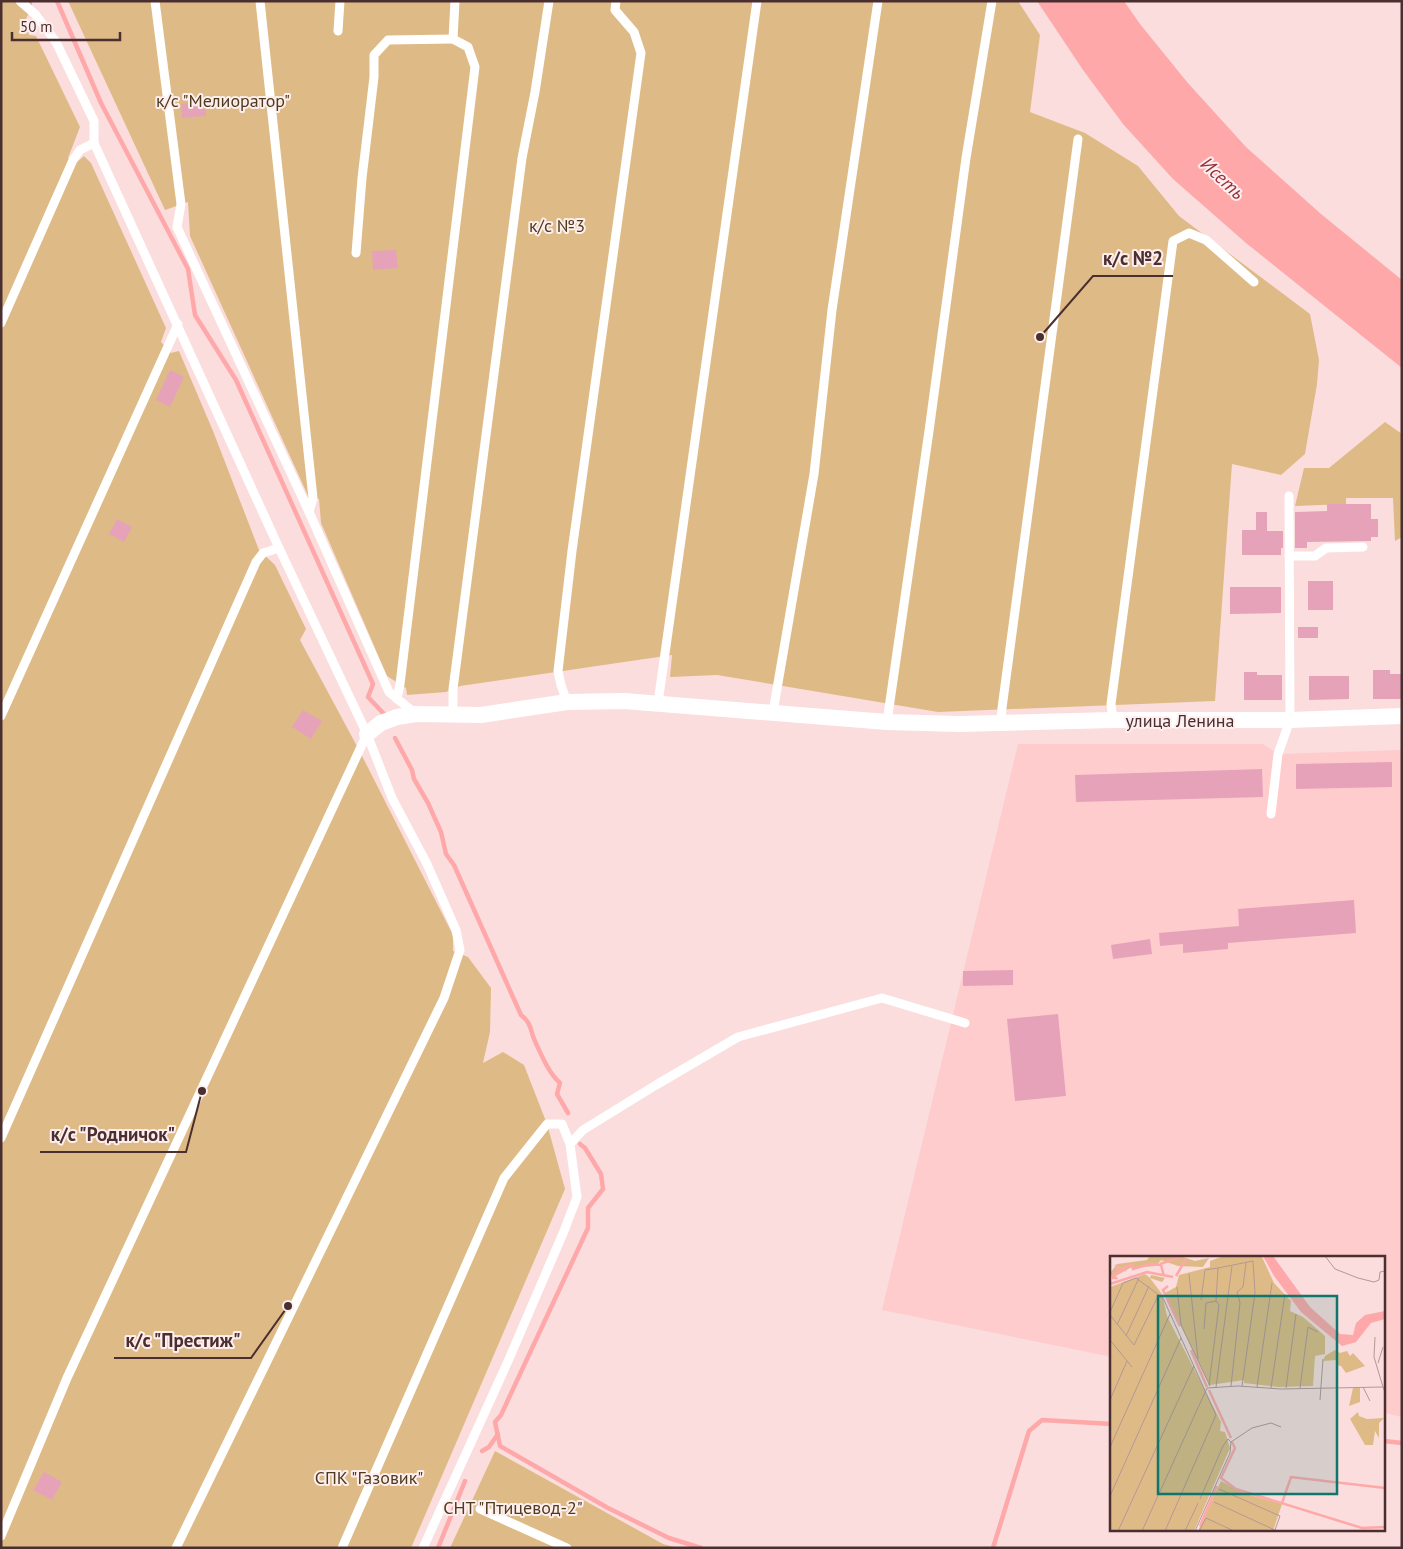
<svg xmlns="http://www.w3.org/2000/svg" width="1403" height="1549" font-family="'PT Sans',sans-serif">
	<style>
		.built { fill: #fecccc }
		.green { fill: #debb86 }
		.water { fill: #fea8aa }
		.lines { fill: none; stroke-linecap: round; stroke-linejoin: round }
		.stream { stroke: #fea8aa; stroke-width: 4.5 }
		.building { fill: #e6a2b9 }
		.service { stroke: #fff; stroke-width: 9 }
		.minor { stroke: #fff; stroke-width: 16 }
		.labels { text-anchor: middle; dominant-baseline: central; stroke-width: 4; stroke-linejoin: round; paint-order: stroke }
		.park-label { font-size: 18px; fill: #4e3b1c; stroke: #feeeee }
		.street-label { font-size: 18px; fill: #4b2e2f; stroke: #feeeee }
		.water-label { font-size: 19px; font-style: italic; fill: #93303b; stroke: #feeeee }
		.inset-river { fill: none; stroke: #fea8aa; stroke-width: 2.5 }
		.inset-road { fill: none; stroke: #b59797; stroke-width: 1 }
		.view { fill: #0f766e; fill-opacity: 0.15; stroke: #0f766e; stroke-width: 2.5 }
		.inset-edge { fill: none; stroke: #4b2e2f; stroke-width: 2.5 }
		.leader { fill: none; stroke: #4b2e2f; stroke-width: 2 }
		.callout-dot { fill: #4b2e2f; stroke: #feeeee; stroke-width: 2 }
		.callout-label { font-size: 19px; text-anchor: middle; font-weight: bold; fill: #4b2e2f; stroke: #feeeee; stroke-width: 4; stroke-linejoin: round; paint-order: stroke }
	</style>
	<rect width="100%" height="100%" fill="#fbdddd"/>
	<path class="built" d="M1018 744H1263L1278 754 1402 750V1417L1384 1413V1258H1112V1357L882 1310Z"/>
	<g class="green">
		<path d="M1 1H32V6L26 19 29 35 36 36 80 127 68 158 77 162 84 156 91 163 166 328 161 342 171 353 179 351 213 431 259 550 275 565 306 629 300 640 359 750 453 935V951L468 957 491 988 490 1032 483 1063 503 1052 524 1065 547 1124 565 1189 411 1548H1Z"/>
		<path d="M68 1H1018L1040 35 1030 112 1085 133 1138 166 1179 216 1310 314 1319 360 1317 384 1305 454 1281 475 1232 464 1215 701 938 712 717 675 670 677 672 655 460 686 446 692 407 695 406 688 387 676 321 523 319 499 309 498 190 236 188 202 165 210Z"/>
		<path d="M1385 422 1402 434V537L1395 541 1393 498H1346V504L1295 506 1304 468H1329Z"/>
		<path d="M495 1451 663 1544 678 1548H450Z"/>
	</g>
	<path class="water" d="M1037 1H1124L1140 24 1187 82 1246 147 1321 214 1402 280V368L1246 243 1173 179 1123 124 1083 70Z"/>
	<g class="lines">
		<g class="stream">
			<path d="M57 1 101 103 188 269 195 315 236 380 373 684 368 697 384 714"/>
			<path d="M395 738 412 770 414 779 428 803 441 832 446 854 454 865 521 1015C531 1023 530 1028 534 1039 541 1054 548 1072 560 1083L557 1094 568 1113"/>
			<path d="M580 1144 585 1148 601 1174 603 1189 588 1208V1228L501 1415 495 1422 500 1446 608 1508 669 1538 701 1548"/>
			<path d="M1384 1441 1402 1443"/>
			<path d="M482 1451 489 1447 498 1434"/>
			<path d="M438 1548 465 1481"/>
			<path d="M993 1548 1029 1431 1042 1420 1112 1424"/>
		</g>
	</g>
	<g class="building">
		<path d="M205 102 206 116 182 118 181 104Z"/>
		<path d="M396 250 398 268 373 270 372 251Z"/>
		<path d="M170 370 184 377 170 407 156 400Z"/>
		<path d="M1327 504H1371V519H1378V537H1371V541L1307 542V548H1295V512L1327 511Z"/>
		<path d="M1256 512H1267V531H1283V548H1281V555H1242V530H1256Z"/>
		<path d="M117 519 132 527 124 542 109 534Z"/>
		<rect x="1308" y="581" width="25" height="29"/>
		<path d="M1230 587H1281V613L1230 614Z"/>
		<rect x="1298" y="627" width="20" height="11"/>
		<path d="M1373 670H1390V674H1402V699H1373Z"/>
		<path d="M1244 672H1257V675H1282V700H1244Z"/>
		<path d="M1309 676H1349V699L1309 700Z"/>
		<path d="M303 710 322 721 311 739 292 727Z"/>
		<path d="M1392 762V787L1296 789V764Z"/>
		<path d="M1262 769 1263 797 1076 802 1075 775Z"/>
		<path d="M1354 900 1356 933 1228 943V949L1183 953V944L1160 946 1159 933 1239 926 1238 909Z"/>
		<path d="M1150 939 1152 954 1113 959 1111 945Z"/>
		<path d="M1013 970V985L963 986V971Z"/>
		<path d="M1058 1014 1066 1096 1015 1101 1007 1019Z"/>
		<path d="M44 1472 62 1482 52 1500 33 1490Z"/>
	</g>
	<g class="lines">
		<g class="service">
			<path d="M20 1 35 14 56 42 94 121V143L279 548 367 734 392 798 427 864 456 930 460 950 444 998 176 1548"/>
			<path d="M155 1 181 204 177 227 309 512 389 692 416 714"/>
			<path d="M260 1 313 498 309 512"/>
			<path d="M338 31 340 1"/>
			<path d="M356 253 362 178 374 77V55L388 40 453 39"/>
			<path d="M1 323 73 160 80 150 94 143"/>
			<path d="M1289 556H1315L1326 548 1363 547"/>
			<path d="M397 699 400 684 475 67 468 47 453 39 455 1"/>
			<path d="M567 702 561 685 558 671 572 551 641 53 634 32 615 10 616 1"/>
			<path d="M658 703 757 1"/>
			<path d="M773 712 814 474 832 310 878 1"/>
			<path d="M453 715V689L522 158 535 92 549 1"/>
			<path d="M1 716 178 324"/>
			<path d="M1113 720 1111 704 1173 241 1189 233 1206 240 1254 282"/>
			<path d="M887 722 929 431 966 158 992 1"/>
			<path d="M1001 723 1002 708 1078 139"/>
			<path d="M1271 814 1278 754 1290 720 1289 496"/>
			<path d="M1 1138 256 562 263 553 279 548"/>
			<path d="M480 1509 567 1548"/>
			<path d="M1 1536 67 1378 367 734"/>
			<path d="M342 1548 504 1178 547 1124H562L570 1144"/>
			<path d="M423 1548 509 1359 564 1231 577 1197 570 1144 583 1130 656 1085 738 1037 882 998 965 1023"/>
		</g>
		<path class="minor" d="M367 734 381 723 397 717 416 714 481 715 567 702 624 701 887 722 959 724 1113 720H1290L1402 716"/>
	</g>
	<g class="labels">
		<g class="park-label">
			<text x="223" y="100">к/с "Мелиоратор"</text>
			<text x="557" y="225">к/с №3</text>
			<text x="369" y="1477">СПК "Газовик"</text>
			<text x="513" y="1507">СНТ "Птицевод-2"</text>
		</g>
		<g class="street-label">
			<text x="1180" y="720">улица Ленина</text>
		</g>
		<g class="water-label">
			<text transform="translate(1223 178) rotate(43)">Исеть</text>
		</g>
	</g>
	<g transform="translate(1110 1256)">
		<rect width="275" height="275" fill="#fbdddd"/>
		<path d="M40 0H70L85 5 99 2 93 11 68 10 51 4 46 10 20 12 2 22 1 16 7 8 37 4ZM114 0 152 1 164 27 181 45 180 55 193 61 215 80V98L205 100 203 130 168 131 134 127V124L100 129 55 37 66 31 69 19 100 11V5ZM35 18 40 22 41 19 55 22 52 26 40 22 52 38 57 60 111 166 110 175 115 176 120 192 84 275H0V31ZM225 94 230 97 237 95 240 100 243 97 255 110 236 117 231 110 226 109V104L213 105 215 100ZM243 132H250V146L239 150ZM248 156 249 160 257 163 274 162 269 167V182L265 175 263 189H255L240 163ZM111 225 133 237 172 248 163 275H88Z" fill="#debb86"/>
		<path d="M153 0H163L200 51 230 78 243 79 246 67 255 59 275 55V63L261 67 246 86 232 90 191 56 164 20Z" fill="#fea8aa"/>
		<path class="inset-river" d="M50 8 74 0M66 20 76 3M2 22H6L3 18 10 16 7 11 15 14V11L22 9 23 13 40 8 51 9 54 20M0 28 37 16 63 21M58 30 53 34 70 70M81 94 97 131M99 134 121 182M122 186 125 192 111 222 126 233 252 272 275 271M172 247 181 221 275 232M90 270 107 230"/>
		<path class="inset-road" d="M215 0 225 13 248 22 264 26 269 24 270 16 275 15M79 18 88 103M67 31 71 69 100 130M91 44 95 14 108 12M0 56 13 27 26 22 53 42 106 159 55 275M0 59 24 89 49 38M7 69 29 22M94 73 96 47 106 45M16 80 39 30M265 81 264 101 273 131M0 84 22 111M268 107 273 91M99 129 109 49 106 45 108 12 143 5 145 37 132 130M121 130 130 47 127 36 133 31 136 7M106 131 122 10M147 131 162 27M253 131 260 145M161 132 175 38M176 132 186 58M190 132 198 71 208 76M0 144 17 105M210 144 213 103M0 191 60 58M109 233 170 260 165 274M0 240 71 82M90 243 113 190 118 183 121 186M104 246 167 275M8 275 84 110M32 275 97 132 128 130 171 133 273 131 275 136M75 275 88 247M85 275 120 197 121 186 142 172 161 167 171 171M89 275 96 262 124 275"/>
		<path class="view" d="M48 40H227V238H48Z"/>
		<rect width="275" height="275" class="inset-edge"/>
	</g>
	<path class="leader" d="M1040 337L1093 276H1173M202 1091L186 1152H40M288 1306L251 1358H114"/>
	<g class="callout-dot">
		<circle cx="1040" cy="337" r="5"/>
		<circle cx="202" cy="1091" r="5"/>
		<circle cx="288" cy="1306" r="5"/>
	</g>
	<g class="callout-label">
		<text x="1133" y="265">к/с №2</text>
		<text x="113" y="1141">к/с "Родничок"</text>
		<text x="183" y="1347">к/с "Престиж"</text>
	</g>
	<rect width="1403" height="1549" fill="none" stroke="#4b2e2f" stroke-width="5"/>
	<path d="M12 32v8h108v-8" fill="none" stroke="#4b2e2f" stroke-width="2.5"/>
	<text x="20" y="32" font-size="15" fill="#4b2e2f" stroke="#feeeee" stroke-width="4" paint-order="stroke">50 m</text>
</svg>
